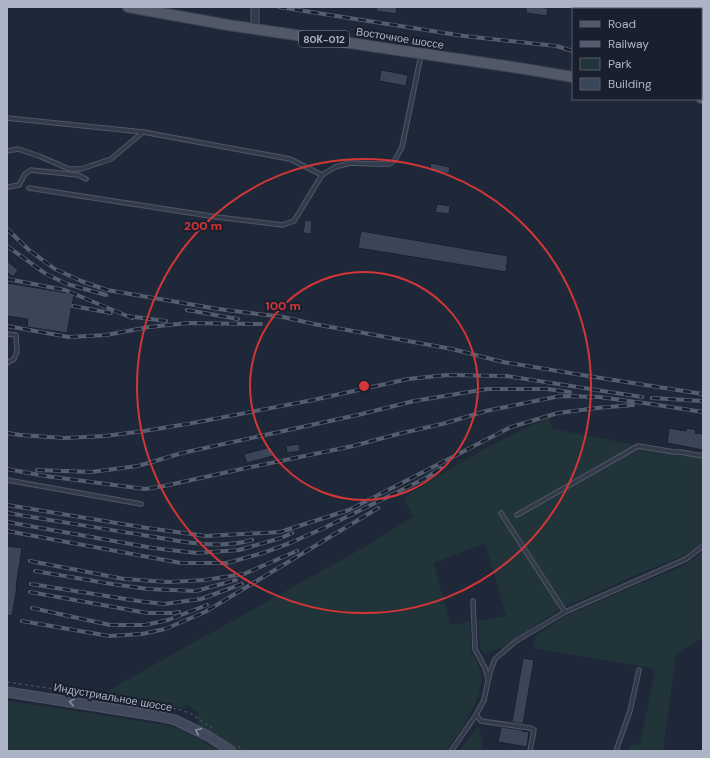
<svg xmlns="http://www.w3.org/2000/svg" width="710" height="758" font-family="'DM Sans',sans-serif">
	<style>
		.green { fill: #213439 }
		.building { fill: #3b4558; stroke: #1a212f }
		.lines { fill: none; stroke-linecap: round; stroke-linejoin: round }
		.lane-casing { stroke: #505766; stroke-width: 5.5 }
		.street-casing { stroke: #505766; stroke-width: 9 }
		.secondary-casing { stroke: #505766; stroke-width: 11 }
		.primary-casing { stroke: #3c4352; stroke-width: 12 }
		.path { stroke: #3c5054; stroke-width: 1.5; stroke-dasharray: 3 3; stroke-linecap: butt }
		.lane { stroke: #333a49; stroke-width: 3.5 }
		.street { stroke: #333a49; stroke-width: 7 }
		.secondary { stroke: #41495c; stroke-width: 9 }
		.primary { stroke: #515969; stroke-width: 10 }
		.rail-casing { stroke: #555e70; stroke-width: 4 }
		.rail { stroke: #191f2d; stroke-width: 2.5; stroke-dasharray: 8; stroke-linecap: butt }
		.oneway { stroke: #878fa0 }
		.ring { fill: none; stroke: #d23638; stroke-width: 2 }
		.labels { text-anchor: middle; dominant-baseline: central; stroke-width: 4; stroke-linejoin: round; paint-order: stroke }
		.shield { fill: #191f2d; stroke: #818797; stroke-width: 1 }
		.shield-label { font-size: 10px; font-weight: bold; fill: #adb4c5 }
		.street-label { font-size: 11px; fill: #adb4c5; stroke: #191f2d }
		.centre { fill: #d23638; stroke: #191f2d; stroke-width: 2 }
		.ring-label { font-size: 12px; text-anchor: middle; font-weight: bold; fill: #d23638; stroke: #191f2d; stroke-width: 4; stroke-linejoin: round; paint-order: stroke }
	</style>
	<rect width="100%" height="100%" fill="#1f2838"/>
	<g class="green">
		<path d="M549 418 553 429 703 458V543L681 557 636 575 560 609 503 647 485 653 480 649 478 621 506 616 485 543 434 563 450 625 470 622 471 651 479 666 482 679 475 705 462 728 446 751H235L198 724V712L187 705 182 708 102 694 359 550 413 517 403 498C450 469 497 439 549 418Z"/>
		<path d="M703 552V638L676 654 663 751H629L631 743 640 745 655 671 652 668 533 648 536 635 566 616 639 584 685 565Z"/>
		<path d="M7 701 108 716 174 727 201 740 219 751H7Z"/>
		<path d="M478 726 482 737V751H459Z"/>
	</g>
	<g class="building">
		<path d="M377 7H397L396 14 376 11Z"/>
		<path d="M526 7H544V8H548L547 16 526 13Z"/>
		<path d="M381 70 408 75 406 86 379 81Z"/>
		<path d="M431 163 450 167 449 174 430 170Z"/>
		<path d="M437 204 450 206 449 214 435 212Z"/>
		<path d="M305 220 312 221 311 234 303 233Z"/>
		<path d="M361 231 508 256 506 272 358 248Z"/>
		<path d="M7 261 18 270 13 277 7 272Z"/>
		<path d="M7 283 74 294 67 333 27 327 28 319 7 316Z"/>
		<path d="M669 428 686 431 687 428 696 430 695 433 703 434V450L667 443Z"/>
		<path d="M299 444 300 451 287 453 286 446Z"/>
		<path d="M271 447 273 456 247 463 244 454Z"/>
		<path d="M7 546 22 548 16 587H17L12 616 7 615Z"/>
		<path d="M523 658 534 660 523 724 512 722Z"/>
		<path d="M501 727 522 730V731L529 732 527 747 498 742Z"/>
	</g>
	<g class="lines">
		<g class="lane-casing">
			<g id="lane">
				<path d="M7 118 143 132 290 159 322 175"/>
				<path d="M7 151 18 149 39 156 69 169H81L111 159 143 132"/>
				<path d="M7 187H8L19 185 25 174 31 170 78 175 86 179"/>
				<path d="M29 188 217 217 283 225 294 221 322 175 335 167 350 163 375 164H389L395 160 402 147 421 55"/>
				<path d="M7 334 16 335 17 352 14 359 7 363"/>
				<path d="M7 480 141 504"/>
				<path d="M501 513 565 612"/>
				<path d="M517 515 638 446 674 452H680L703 456"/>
				<path d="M473 601 475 649 485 668 488 679"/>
				<path d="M476 715 481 721 530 728 534 730 530 751"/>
				<path d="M451 751 476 715 484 700 490 672 495 659 516 641 565 612 686 559 703 546"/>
				<path d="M616 751 619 742 630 711 639 670"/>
			</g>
		</g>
		<g class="street-casing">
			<path id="street" d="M255 7V29"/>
		</g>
		<g class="secondary-casing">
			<path id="secondary" d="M7 692 158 716 175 720 208 736 231 751"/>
		</g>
		<g class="primary-casing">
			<g id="primary">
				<path d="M128 7 228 25 519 68 573 77"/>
				<path d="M701 98H703"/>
			</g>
		</g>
		<g class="path">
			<path d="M7 682 102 696 181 710 190 713 212 728"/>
			<path d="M238 746 244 751"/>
		</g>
		<use href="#lane" class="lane"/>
		<use href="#street" class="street"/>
		<use href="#secondary" class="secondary"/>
		<use href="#primary" class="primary"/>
		<g class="rail-casing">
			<g id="rail">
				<path d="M279 7 464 36 556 46 573 51"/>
				<path d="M701 86H703"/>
				<path d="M7 229 29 250 55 269 81 281 107 290 218 309 283 317 314 324 452 349 503 362 588 376 703 394"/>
				<path d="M7 246 46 274 67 284 106 295"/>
				<path d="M7 279 65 290 132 318"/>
				<path d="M73 306 111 313"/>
				<path d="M187 310 238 319"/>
				<path d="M127 316 166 321"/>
				<path d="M7 326 69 337 106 335 149 327 188 323 261 324"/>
				<path d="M652 398 703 401"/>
				<path d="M7 433 20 435 64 438 105 436 144 431 193 423 313 400 408 379 447 375 506 376 642 397"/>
				<path d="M7 469 45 476 145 489 164 486 237 470 353 446 398 434 446 423 486 411 560 396 599 397 651 404 703 412"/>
				<path d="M37 470 91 472 138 466 182 453 362 414 414 401 487 389H547L570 392"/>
				<path d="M7 505 147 528 206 536 280 532 349 510 511 427 558 413 597 408 633 405"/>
				<path d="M7 513C52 520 97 528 143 535 178 541 217 550 252 540"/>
				<path d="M7 522 153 548 197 553 239 550 281 538 292 533"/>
				<path d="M7 531 181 563H227L263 553 290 543 324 528 426 478 441 468"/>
				<path d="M30 561 124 579 168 582 205 580 244 574 297 551"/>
				<path d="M35 571 112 584 148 589 196 591 236 580"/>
				<path d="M31 584 138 601 164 604 201 599 242 584"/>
				<path d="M30 592 147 613H173L179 612"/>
				<path d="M32 608 110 625H145L168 620 207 605"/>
				<path d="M22 621 109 636 142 634 165 629 205 612 378 508"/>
			</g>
		</g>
		<use href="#rail" class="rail"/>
	</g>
	<defs><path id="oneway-chevron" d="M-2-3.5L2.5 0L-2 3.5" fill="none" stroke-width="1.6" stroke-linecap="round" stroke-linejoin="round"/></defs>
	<g class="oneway">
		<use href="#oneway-chevron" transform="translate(72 702) rotate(-171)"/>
		<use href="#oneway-chevron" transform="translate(198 731) rotate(-155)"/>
	</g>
	<g class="ring">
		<circle cx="364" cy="386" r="114"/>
		<circle cx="364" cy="386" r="227"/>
	</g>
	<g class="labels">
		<rect class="shield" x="299" y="31" width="50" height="16" rx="3"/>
		<g class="shield-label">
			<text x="324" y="39">80К-012</text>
		</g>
		<g class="street-label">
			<text transform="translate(400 38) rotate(9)">Восточное шоссе</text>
			<text transform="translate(113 697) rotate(10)">Индустриальное шоссе</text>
		</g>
	</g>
	<circle cx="364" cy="386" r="6" class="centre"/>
	<g class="ring-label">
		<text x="203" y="230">200 m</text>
		<text x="283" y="310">100 m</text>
	</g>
	<rect width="710" height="758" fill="none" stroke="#adb4c5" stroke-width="16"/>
	<rect x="572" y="8" width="130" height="92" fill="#191f2d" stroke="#545b6a"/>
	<rect x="580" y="21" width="20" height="6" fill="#515969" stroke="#545b6a"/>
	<text x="608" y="28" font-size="12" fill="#adb4c5">Road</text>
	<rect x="580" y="41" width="20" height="6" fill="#555e70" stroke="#545b6a"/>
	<text x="608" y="48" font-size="12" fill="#adb4c5">Railway</text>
	<rect x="580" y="58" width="20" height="12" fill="#213439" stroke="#545b6a"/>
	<text x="608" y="68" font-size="12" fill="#adb4c5">Park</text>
	<rect x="580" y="78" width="20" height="12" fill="#3b4558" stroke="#545b6a"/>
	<text x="608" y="88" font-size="12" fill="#adb4c5">Building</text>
</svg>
